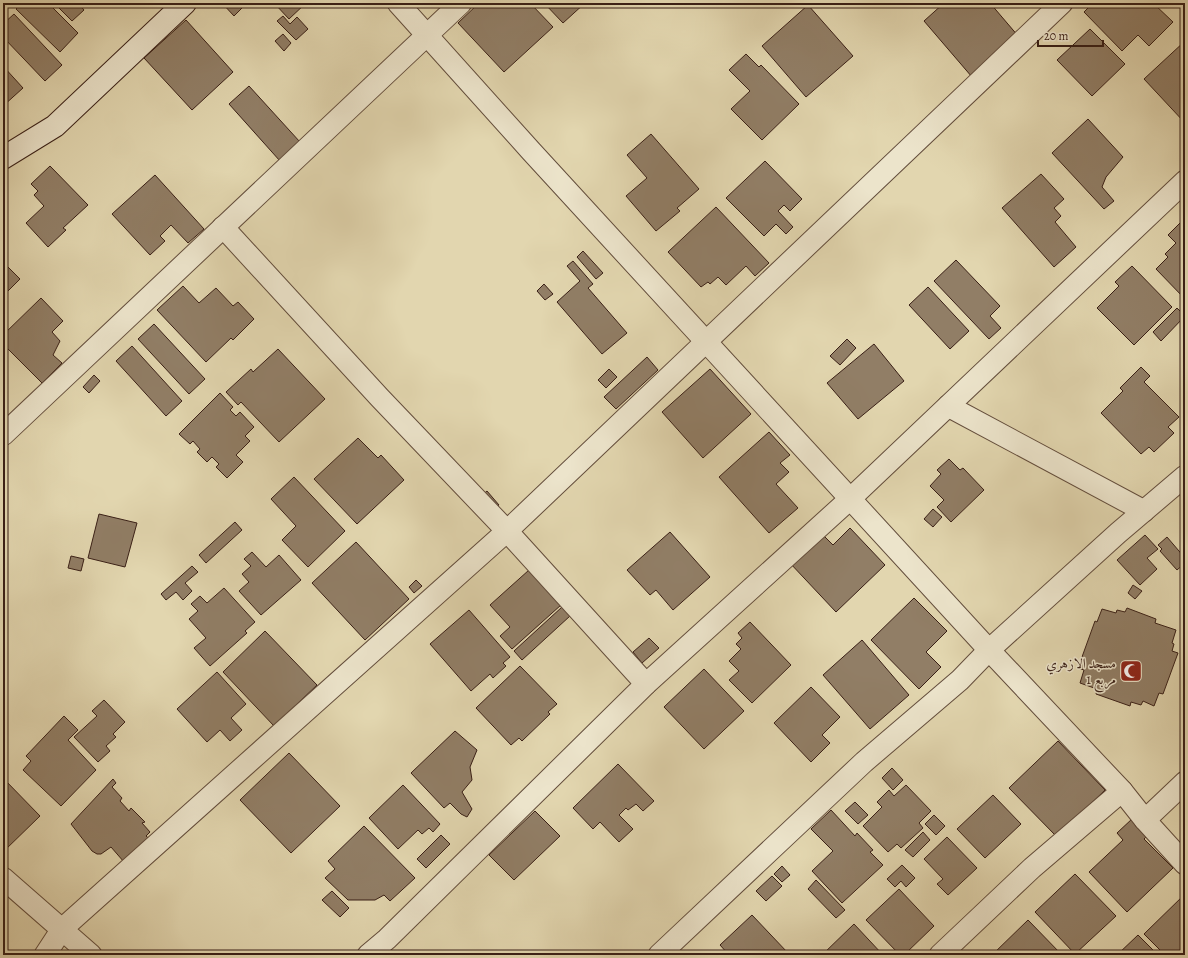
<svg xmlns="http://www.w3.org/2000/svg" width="1188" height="958" font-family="Alegreya,Amiri,serif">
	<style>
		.building { fill: #917e66; stroke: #391f16 }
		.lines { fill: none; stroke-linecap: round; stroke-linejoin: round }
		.street-casing { stroke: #634d3c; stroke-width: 23 }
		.secondary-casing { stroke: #391f16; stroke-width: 24 }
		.street { stroke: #ece4cb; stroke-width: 21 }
		.secondary { stroke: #ece4cb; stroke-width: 22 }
		.labels { text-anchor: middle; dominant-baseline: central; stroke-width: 3; stroke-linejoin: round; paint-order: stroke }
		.poi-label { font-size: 14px; fill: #391f16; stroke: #ece4cb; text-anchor: end }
	</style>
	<rect width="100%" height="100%" fill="#e2d6af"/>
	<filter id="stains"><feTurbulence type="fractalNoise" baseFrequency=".005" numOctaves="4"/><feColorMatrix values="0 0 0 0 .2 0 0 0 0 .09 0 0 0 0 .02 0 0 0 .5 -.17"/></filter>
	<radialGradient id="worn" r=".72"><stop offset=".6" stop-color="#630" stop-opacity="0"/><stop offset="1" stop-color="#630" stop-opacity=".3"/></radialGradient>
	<g class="building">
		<path d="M22 3H48L78 33 60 52 16 9Z"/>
		<path d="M62 3H78L84 10 72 21 58 7Z"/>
		<path d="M222 3H244L245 5 234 16Z"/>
		<path d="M274 3H306L289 19Z"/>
		<path d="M479 3H530L553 27 504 72 458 23Z"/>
		<path d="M544 3H585L563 23Z"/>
		<path d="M944 3H990L1019 37 972 77 924 21Z"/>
		<path d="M1093 3H1153L1173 22 1149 46 1138 35 1122 51 1084 12Z"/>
		<path d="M808 5 853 56 806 97 762 46Z"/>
		<path d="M14 14 62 65 45 81 3 37V24Z"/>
		<path d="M283 16 290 24 297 17 308 29 296 40 277 21Z"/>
		<path d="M186 20 233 72 192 110 144 58Z"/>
		<path d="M1090 29 1125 64 1092 96 1057 60Z"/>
		<path d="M283 34 291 43 284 51 275 41Z"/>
		<path d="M1185 41V123L1144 79Z"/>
		<path d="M746 54 759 67 761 65 799 104 762 140 731 109 750 91 729 70Z"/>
		<path d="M3 66 23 88 3 106Z"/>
		<path d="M249 86 300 142 280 161 229 104Z"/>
		<path d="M1088 119 1123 157 1106 177 1102 187 1114 201 1104 209 1052 153Z"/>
		<path d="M651 134 699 189 677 208 680 211 656 231 626 196 647 178 627 155Z"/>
		<path d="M765 161 802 199 790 211 784 205 778 211 793 227 786 234 776 224 764 236 726 198Z"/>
		<path d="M50 166 88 205 63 228 66 230 48 247 26 223 44 206 34 195 38 191 31 184Z"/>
		<path d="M1041 174 1064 199 1054 208 1061 216 1055 222 1076 247 1054 267 1002 208Z"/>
		<path d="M155 175 204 229 188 243 171 225 160 236 165 241 150 255 112 214Z"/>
		<path d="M716 207 769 263 755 276 746 266 726 285 718 277 710 284 708 282 701 287 668 252Z"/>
		<path d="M1182 221 1185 224V299L1156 269 1168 257 1165 254 1176 243 1168 235Z"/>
		<path d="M583 251 603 273 596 279 577 257Z"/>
		<path d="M956 260 1000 306 990 316 1001 328 989 339 934 281Z"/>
		<path d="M573 261 593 284 588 288 627 333 602 354 557 302 580 281 567 266Z"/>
		<path d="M3 262 20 279 3 296Z"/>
		<path d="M1132 266 1172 307 1134 345 1097 308 1119 286 1115 282Z"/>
		<path d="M544 284 553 294 545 300 537 291Z"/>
		<path d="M183 286 199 303 216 288 233 306 238 302 254 319 233 340 231 338 206 362 157 310Z"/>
		<path d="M928 287 969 331 950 349 909 305Z"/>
		<path d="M41 298 63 321 52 332 60 341 53 355 62 363 42 383 3 344V335Z"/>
		<path d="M1177 308 1185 316 1161 341 1153 332Z"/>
		<path d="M154 324 205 379 189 394 138 339Z"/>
		<path d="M847 339 856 348 840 365 830 356Z"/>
		<path d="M874 344 904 381 858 419 827 383Z"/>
		<path d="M132 346 182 401 166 416 116 361Z"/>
		<path d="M278 349 325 399 279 442 241 402 238 405 226 392 251 369 253 372Z"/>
		<path d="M647 357 658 370 616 409 604 397Z"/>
		<path d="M1141 367 1150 376 1144 382 1179 417 1168 427 1174 433 1154 452 1149 447 1141 454 1101 413 1123 391 1120 388Z"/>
		<path d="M609 369 617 377 606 388 598 380Z"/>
		<path d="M710 369 751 414 703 458 662 412Z"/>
		<path d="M94 375 100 381 89 393 83 387Z"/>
		<path d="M220 393 233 407 230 410 236 416 240 412 254 427 245 436 250 441 236 455 243 462 227 478 216 467 219 464 212 457 207 462 197 452 200 449 193 441 190 444 179 434Z"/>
		<path d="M769 432 790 455 780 463 789 472 776 484 798 508 769 533 719 477Z"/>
		<path d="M358 438 378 458 381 455 404 480 357 524 314 479Z"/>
		<path d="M949 459 960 470 963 468 984 490 951 522 937 507 944 500 930 486 941 474 937 470Z"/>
		<path d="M294 477 345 531 308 567 282 540 296 526 271 499Z"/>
		<path d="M487 491 499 505 492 511 480 497Z"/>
		<path d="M933 509 942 517 933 527 924 519Z"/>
		<path d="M99 514 137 523 125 567 88 558Z"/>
		<path d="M235 522 242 530 206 563 199 555Z"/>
		<path d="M850 528 885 565 836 612 789 562 821 533 833 545Z"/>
		<path d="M670 532 710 577 673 610 656 590 650 595 627 570Z"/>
		<path d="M1145 535 1158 549 1147 558 1157 569 1140 585 1117 560Z"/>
		<path d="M1167 537 1185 558V563L1177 570 1160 551 1162 549 1158 545Z"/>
		<path d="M356 542 409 599 365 640 312 583Z"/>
		<path d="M252 552 266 567 279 555 301 580 261 615 239 591 249 582 242 574 251 566 244 559Z"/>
		<path d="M71 556 84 559 81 571 68 568Z"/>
		<path d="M192 566 198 572 185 583 192 591 183 600 176 592 166 600 161 594Z"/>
		<path d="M529 570 561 605 512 649 500 636 510 627 490 605Z"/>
		<path d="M416 580 422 586 414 593 409 587Z"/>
		<path d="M1133 585 1142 591 1135 599 1128 593Z"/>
		<path d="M224 588 255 622 245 631 247 633 210 666 194 648 206 638 189 619 198 611 191 604 200 596 207 603Z"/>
		<path d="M914 598 947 631 926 652 941 667 919 689 871 640Z"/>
		<path d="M562 607 570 616 522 660 514 651Z"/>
		<path d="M1127 608 1156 619 1155 623 1176 630 1172 643 1174 644 1172 651 1178 653 1163 694 1159 693 1154 706 1143 701 1141 705 1131 702 1130 706 1096 694 1097 689 1080 683 1084 670 1078 668 1095 621 1097 622 1102 609 1116 613 1117 610 1125 612Z"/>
		<path d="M469 610 510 657 503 663 506 666 493 678 490 674 471 691 430 644Z"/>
		<path d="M750 622 791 665 752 703 729 680 739 671 729 661 741 649 736 644 742 638 738 633Z"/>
		<path d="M265 631 317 685 274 726 223 672Z"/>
		<path d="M649 638 659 648 642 663 633 652Z"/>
		<path d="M862 640 909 695 870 729 823 675Z"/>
		<path d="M520 666 557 704 548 712 550 714 522 741 519 738 511 745 476 708Z"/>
		<path d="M704 669 744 711 704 749 664 707Z"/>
		<path d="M217 672 246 704 231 718 242 730 230 741 220 730 207 742 177 709Z"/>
		<path d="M811 687 840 717 822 735 830 743 811 762 774 723Z"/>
		<path d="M104 700 125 722 113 734 116 737 106 746 110 751 98 762 74 737 97 716 92 711Z"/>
		<path d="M64 716 78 730 68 740 96 770 61 806 23 770 31 761 26 756Z"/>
		<path d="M455 731 477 750 470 767 472 780 462 792 472 809 467 817 461 814 450 803 444 808 411 773Z"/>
		<path d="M1058 741 1105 790 1057 837 1009 788Z"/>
		<path d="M289 753 340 806 291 853 240 800Z"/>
		<path d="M618 764 654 801 643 811 636 804 628 810 626 808 619 815 633 829 619 842 600 822 593 829 573 808Z"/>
		<path d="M892 768 903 780 893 790 882 778Z"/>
		<path d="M3 778 40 816 3 852Z"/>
		<path d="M113 779 116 783 112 787 122 798 120 801 129 811 131 808 145 822 142 823 150 832 146 836 153 842 124 862 111 847 101 854H97L92 851 71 824Z"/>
		<path d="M403 785 440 824 433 832 429 828 422 834 418 830 398 849 369 818Z"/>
		<path d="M906 785 931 811 919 823 923 828 901 848 897 844 888 852 863 826 882 807 877 802 889 790 894 796Z"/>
		<path d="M993 795 1021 824 985 858 957 829Z"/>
		<path d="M855 802 868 815 858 824 845 811Z"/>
		<path d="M831 810 855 836 857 833 873 850 870 852 883 865 842 903 812 871 833 851 811 829Z"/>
		<path d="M535 811 560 836 514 880 489 855Z"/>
		<path d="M934 815 945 826 936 835 925 824Z"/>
		<path d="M1133 818 1149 834 1144 839 1173 868 1127 912 1089 872 1123 840 1117 833Z"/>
		<path d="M364 826 415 878 390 901 384 895 375 900H348L325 878 335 869 328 861Z"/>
		<path d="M923 832 930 840 913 857 905 850Z"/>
		<path d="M441 835 450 844 426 868 417 859Z"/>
		<path d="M947 837 977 868 948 895 937 884 943 879 924 859Z"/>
		<path d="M902 865 915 878 906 887 901 881 895 887 887 879Z"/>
		<path d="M782 866 790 875 782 882 774 874Z"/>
		<path d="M1075 874 1116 916 1075 954 1035 912Z"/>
		<path d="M772 876 782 886 766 901 756 891Z"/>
		<path d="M816 880 845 910 836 918 808 889Z"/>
		<path d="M899 889 934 926 904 955H900L866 920Z"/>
		<path d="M332 891 349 908 340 917 322 900Z"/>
		<path d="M1185 894V955H1165L1144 934Z"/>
		<path d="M752 915 788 953 786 955H729L720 945Z"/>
		<path d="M1028 920 1062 955H992Z"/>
		<path d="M854 924 883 955H822Z"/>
		<path d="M1138 935 1158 955H1117Z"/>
		<path d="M793 950 798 955H788Z"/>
	</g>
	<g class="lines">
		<g class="street-casing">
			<g id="street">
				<path d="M398 3 531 151 989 650 1122 791 1145 820 1185 864"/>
				<path d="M223 227 380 398 507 531 646 684"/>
				<path d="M948 406 1144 511"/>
				<path d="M3 435 461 3"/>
				<path d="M1145 820 1185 782"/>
				<path d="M3 878 91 955"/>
				<path d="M45 955 62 929 507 531 1062 3"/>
				<path d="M368 955 387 939 646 684 850 499 1185 181"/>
				<path d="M659 955 864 762 960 680 989 650 1118 533 1185 476"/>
				<path d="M940 955 1032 868 1122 791"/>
			</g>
		</g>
		<g class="secondary-casing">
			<path id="secondary" d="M3 158 55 126 185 3"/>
		</g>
		<use href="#street" class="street"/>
		<use href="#secondary" class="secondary"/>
	</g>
	<defs>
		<g id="mosque-square" transform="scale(1.15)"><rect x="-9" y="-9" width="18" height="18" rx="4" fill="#8f2418" stroke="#ece4cb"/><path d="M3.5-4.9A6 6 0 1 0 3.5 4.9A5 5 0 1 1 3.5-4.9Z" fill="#fff"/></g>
	</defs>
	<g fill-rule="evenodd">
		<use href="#mosque-square" x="1131" y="671"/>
	</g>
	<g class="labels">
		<g class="poi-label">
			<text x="1116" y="663">مسجد الازهري<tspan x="1116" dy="16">مربع 1</tspan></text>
		</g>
	</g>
	<rect width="1188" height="958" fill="none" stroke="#e2d6af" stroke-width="16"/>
	<rect x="4" y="4" width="1180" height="950" fill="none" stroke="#391f16" stroke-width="2"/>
	<rect x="8" y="8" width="1172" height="942" fill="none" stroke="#391f16"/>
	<path d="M1038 40v6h65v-6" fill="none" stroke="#391f16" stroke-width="2"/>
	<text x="1044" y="40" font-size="12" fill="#391f16" stroke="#ece4cb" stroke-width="3" paint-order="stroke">20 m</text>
	<rect width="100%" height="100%" filter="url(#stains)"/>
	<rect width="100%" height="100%" fill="url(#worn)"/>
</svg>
